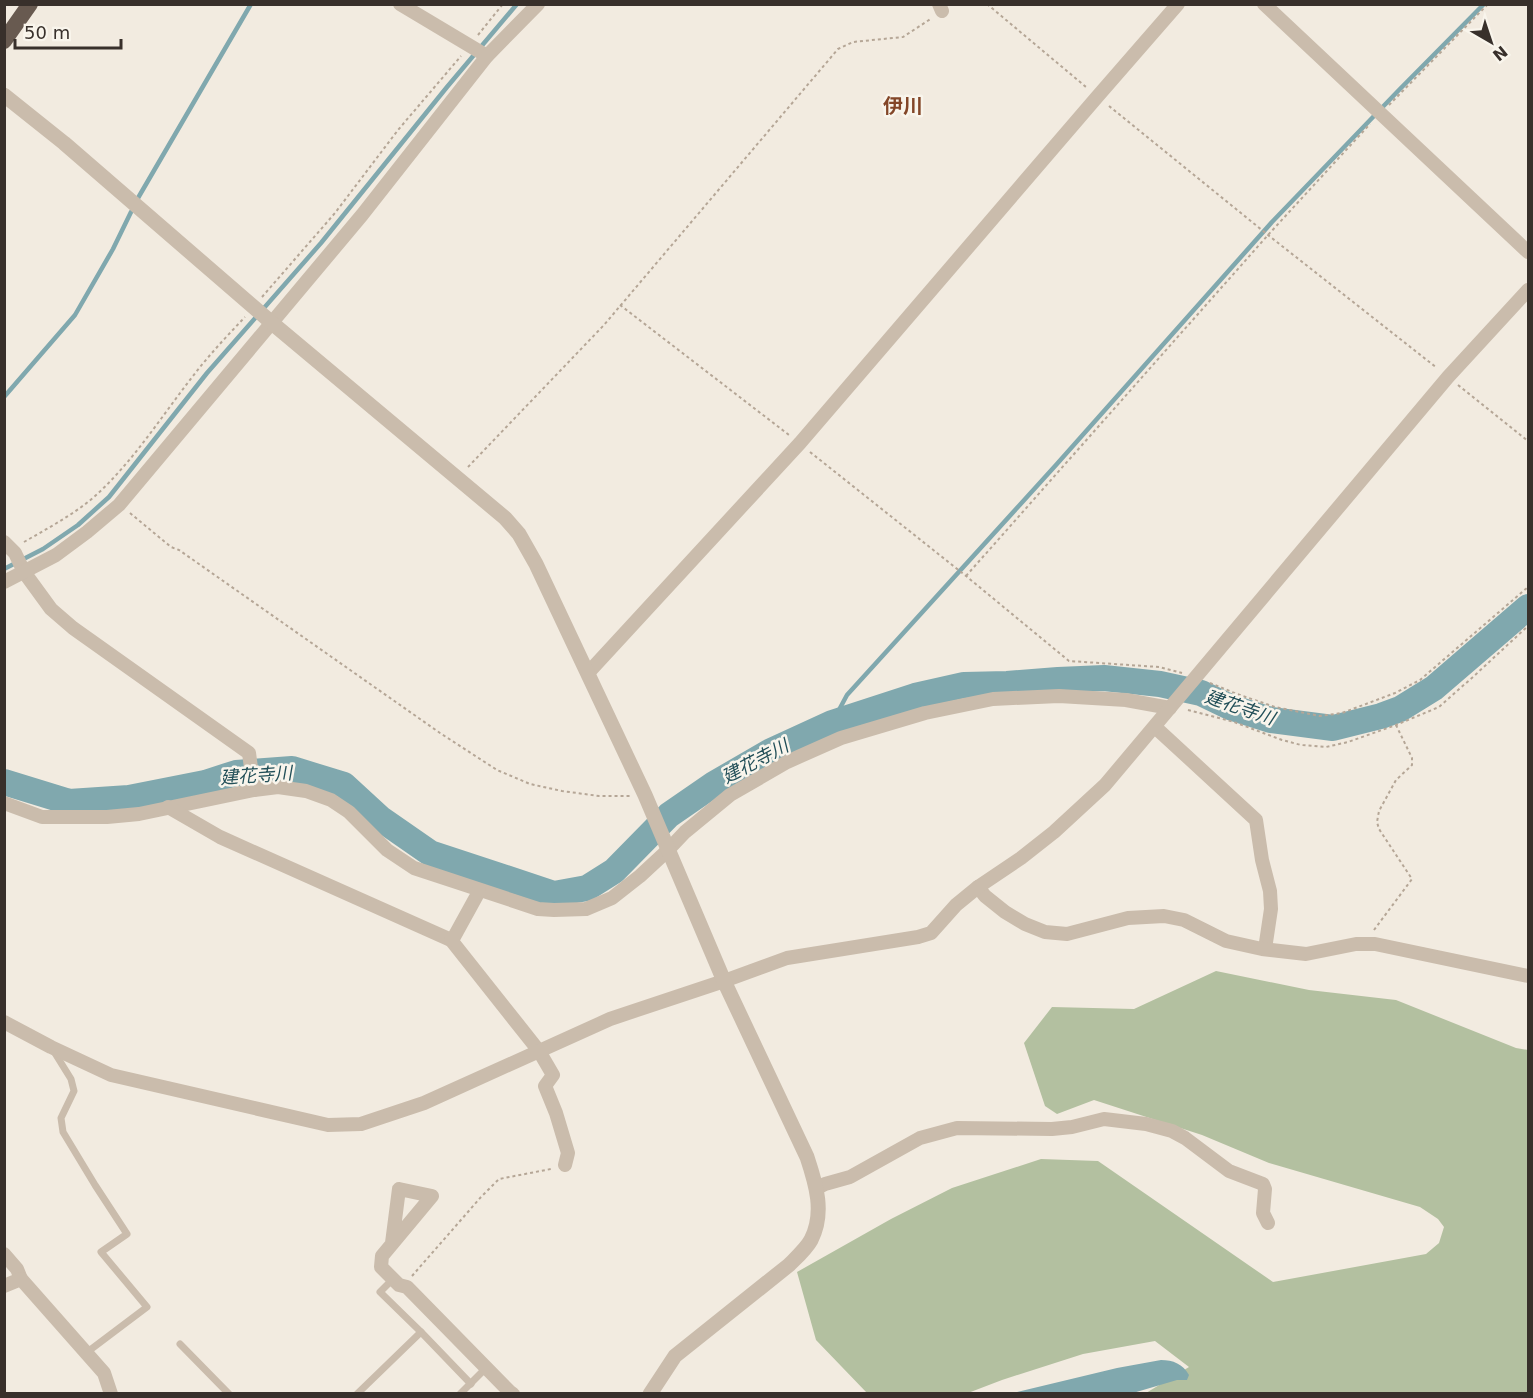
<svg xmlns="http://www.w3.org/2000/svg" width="1533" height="1398" font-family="'DejaVu Sans','Noto Sans JP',sans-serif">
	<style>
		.green { fill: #b3c0a0 }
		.water { fill: #80a8ae }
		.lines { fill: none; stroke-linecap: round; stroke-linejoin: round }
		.stream { stroke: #80a8ae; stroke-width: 4.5 }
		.river { stroke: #80a8ae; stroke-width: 26 }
		.path { stroke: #b5a696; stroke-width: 2; stroke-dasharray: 3 3; stroke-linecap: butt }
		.service { stroke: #cabcac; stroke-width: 7 }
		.minor { stroke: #cabcac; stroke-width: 14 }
		.tertiary { stroke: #cabcac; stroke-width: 15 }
		.trunk { stroke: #685a50; stroke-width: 16 }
		.labels { text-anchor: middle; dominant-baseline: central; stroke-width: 5; stroke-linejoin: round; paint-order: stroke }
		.water-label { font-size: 18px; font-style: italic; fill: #224f58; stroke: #f9f5ec }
		.quarter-label { font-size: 20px; font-weight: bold; fill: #834628; stroke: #f9f5ec }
	</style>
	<rect width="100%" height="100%" fill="#f2ebe0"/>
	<path class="green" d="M1216 971 1309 990 1396 1000 1516 1048 1528 1050V1393H1146L1189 1367 1155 1341 1083 1354 1002 1380 968 1393H867L816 1340 797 1272 891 1219 952 1188 1041 1159 1098 1161 1273 1282 1426 1254 1439 1243 1444 1227 1438 1219 1420 1207 1269 1163 1202 1135 1094 1100 1057 1114 1045 1106 1024 1043 1052 1007 1134 1009Z"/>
	<path class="water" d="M1161 1360C1173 1360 1183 1364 1189 1375L1187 1380H1177L1133 1393H1013L1117 1368Z"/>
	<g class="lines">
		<g class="stream">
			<path d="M138 198 251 4"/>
			<path d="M4 397 75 315 113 249 131 212"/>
			<path d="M4 569 43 549 78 525 109 497 207 373 321 243 447 87 517 4"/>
			<path d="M832 723 847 695 1056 465 1272 222 1399 90 1484 4"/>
		</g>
		<path class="river" d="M4 782 69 802 129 798 205 783 236 773 292 769 344 785 381 819 430 853 554 894 587 888 614 871 669 815 714 784 771 751 832 723 915 696 964 685 1007 684 1058 680 1104 678 1160 684 1201 693 1230 707 1271 720 1333 728 1381 716 1400 709 1434 688 1528 607"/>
		<g class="path">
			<path d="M987 4 1086 87"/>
			<path d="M478 35 503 4"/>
			<path d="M1389 105 1488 4"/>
			<path d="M1109 106 1268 235 1437 368"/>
			<path d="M262 297 335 213 398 130 461 56"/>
			<path d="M620 305 789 435"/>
			<path d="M1458 385 1528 441"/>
			<path d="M810 452 966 576 1069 661 1159 667 1182 673"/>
			<path d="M468 467 604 325 838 49 853 42 903 37 932 18"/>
			<path d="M130 513 171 547 179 550 440 733 497 770 530 784 562 791 599 796H630"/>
			<path d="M24 542C48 528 73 515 94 497 133 462 161 417 193 376 209 355 227 336 245 317"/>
			<path d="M966 576 1268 235 1370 124"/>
			<path d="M1210 683 1237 694 1275 707 1320 716 1342 713 1395 693 1420 680 1528 587"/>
			<path d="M1188 710 1234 722 1282 740 1301 745 1326 747 1348 742 1396 725 1439 707 1474 676 1528 626"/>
			<path d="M1374 930 1412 879 1379 829 1377 822 1379 811 1396 780 1412 765V758L1396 725"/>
			<path d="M412 1276 481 1197 499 1179 551 1169"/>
		</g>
		<g class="service">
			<path d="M53 1050 71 1079 74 1091 61 1118 63 1132 95 1185 127 1234 101 1252 147 1307 86 1353"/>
			<path d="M393 1279 380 1292 421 1332"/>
			<path d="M180 1344 229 1394"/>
			<path d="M357 1394 421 1332 471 1384"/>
			<path d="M460 1394 486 1368"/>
		</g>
		<g class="minor">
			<path d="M400 4 487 56"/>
			<path d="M939 4 942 11"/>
			<path d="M1264 4 1528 252"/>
			<path d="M4 542 15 553 24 572 51 609 73 628 249 753 254 790"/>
			<path d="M4 582 56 555 87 532 119 505 362 215 487 56 538 4"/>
			<path d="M588 673 800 443 1097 97 1178 4"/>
			<path d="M1155 727 1256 820 1262 860 1270 891 1271 909 1265 949"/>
			<path d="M4 803 42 817H107L139 814 254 790 278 787 306 791 331 800 349 812 387 850 414 868 538 909 554 910 586 909 612 898 640 876 667 851 685 832 730 795 787 762 841 738 925 713 993 699 1059 696 1126 700 1170 708"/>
			<path d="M168 807 220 837 451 940 539 1051 553 1075 545 1086 556 1113 568 1153 565 1165"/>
			<path d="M978 887 985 896 1005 912 1025 924 1045 932 1067 934 1128 918 1164 916 1184 920 1226 941 1262 949 1306 954 1356 944H1375L1528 976"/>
			<path d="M451 940 454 937 476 897 479 890"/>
			<path d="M4 1022 51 1047 111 1075 328 1125 361 1124 424 1103 610 1019 724 981 787 958 918 937 931 933 956 905 978 887 1021 858 1054 832 1105 785 1448 377 1528 290"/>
			<path d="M817 1188 825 1184 850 1177 920 1138 957 1128 1052 1129 1072 1127 1104 1119 1146 1124 1172 1131 1185 1138 1229 1171 1263 1184 1265 1189 1263 1213 1268 1223"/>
			<path d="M392 1243 399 1189 432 1196 382 1256 381 1267 399 1285 407 1287 509 1391 513 1394"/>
			<path d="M4 1254 17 1269 21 1279"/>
			<path d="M4 1286 21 1279 104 1373 111 1394"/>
		</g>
		<path class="tertiary" d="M4 95 64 143 272 323 505 518 519 534 536 564 645 795 724 981 807 1157C816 1184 825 1213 811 1240 806 1249 797 1257 789 1265L675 1356 650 1394"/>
		<path class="trunk" d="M4 41 30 4"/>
	</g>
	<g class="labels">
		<g class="water-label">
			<text transform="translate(1240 707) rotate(19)">建花寺川</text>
			<text transform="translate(755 761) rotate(-28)">建花寺川</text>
			<text transform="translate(256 775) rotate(-4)">建花寺川</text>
		</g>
		<g class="quarter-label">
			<text x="903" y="106">伊川</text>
		</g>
	</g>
	<rect width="1533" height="1398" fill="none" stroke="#38302b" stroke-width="12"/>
	<g transform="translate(1491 42) rotate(141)" stroke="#f9f5ec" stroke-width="4.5" paint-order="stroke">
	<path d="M0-4.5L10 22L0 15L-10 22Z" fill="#38302b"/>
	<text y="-9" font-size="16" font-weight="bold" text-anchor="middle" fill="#38302b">N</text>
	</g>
	<path d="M15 39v9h106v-9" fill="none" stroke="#38302b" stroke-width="3"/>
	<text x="24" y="39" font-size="18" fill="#38302b" stroke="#f9f5ec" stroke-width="4.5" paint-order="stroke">50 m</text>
</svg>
